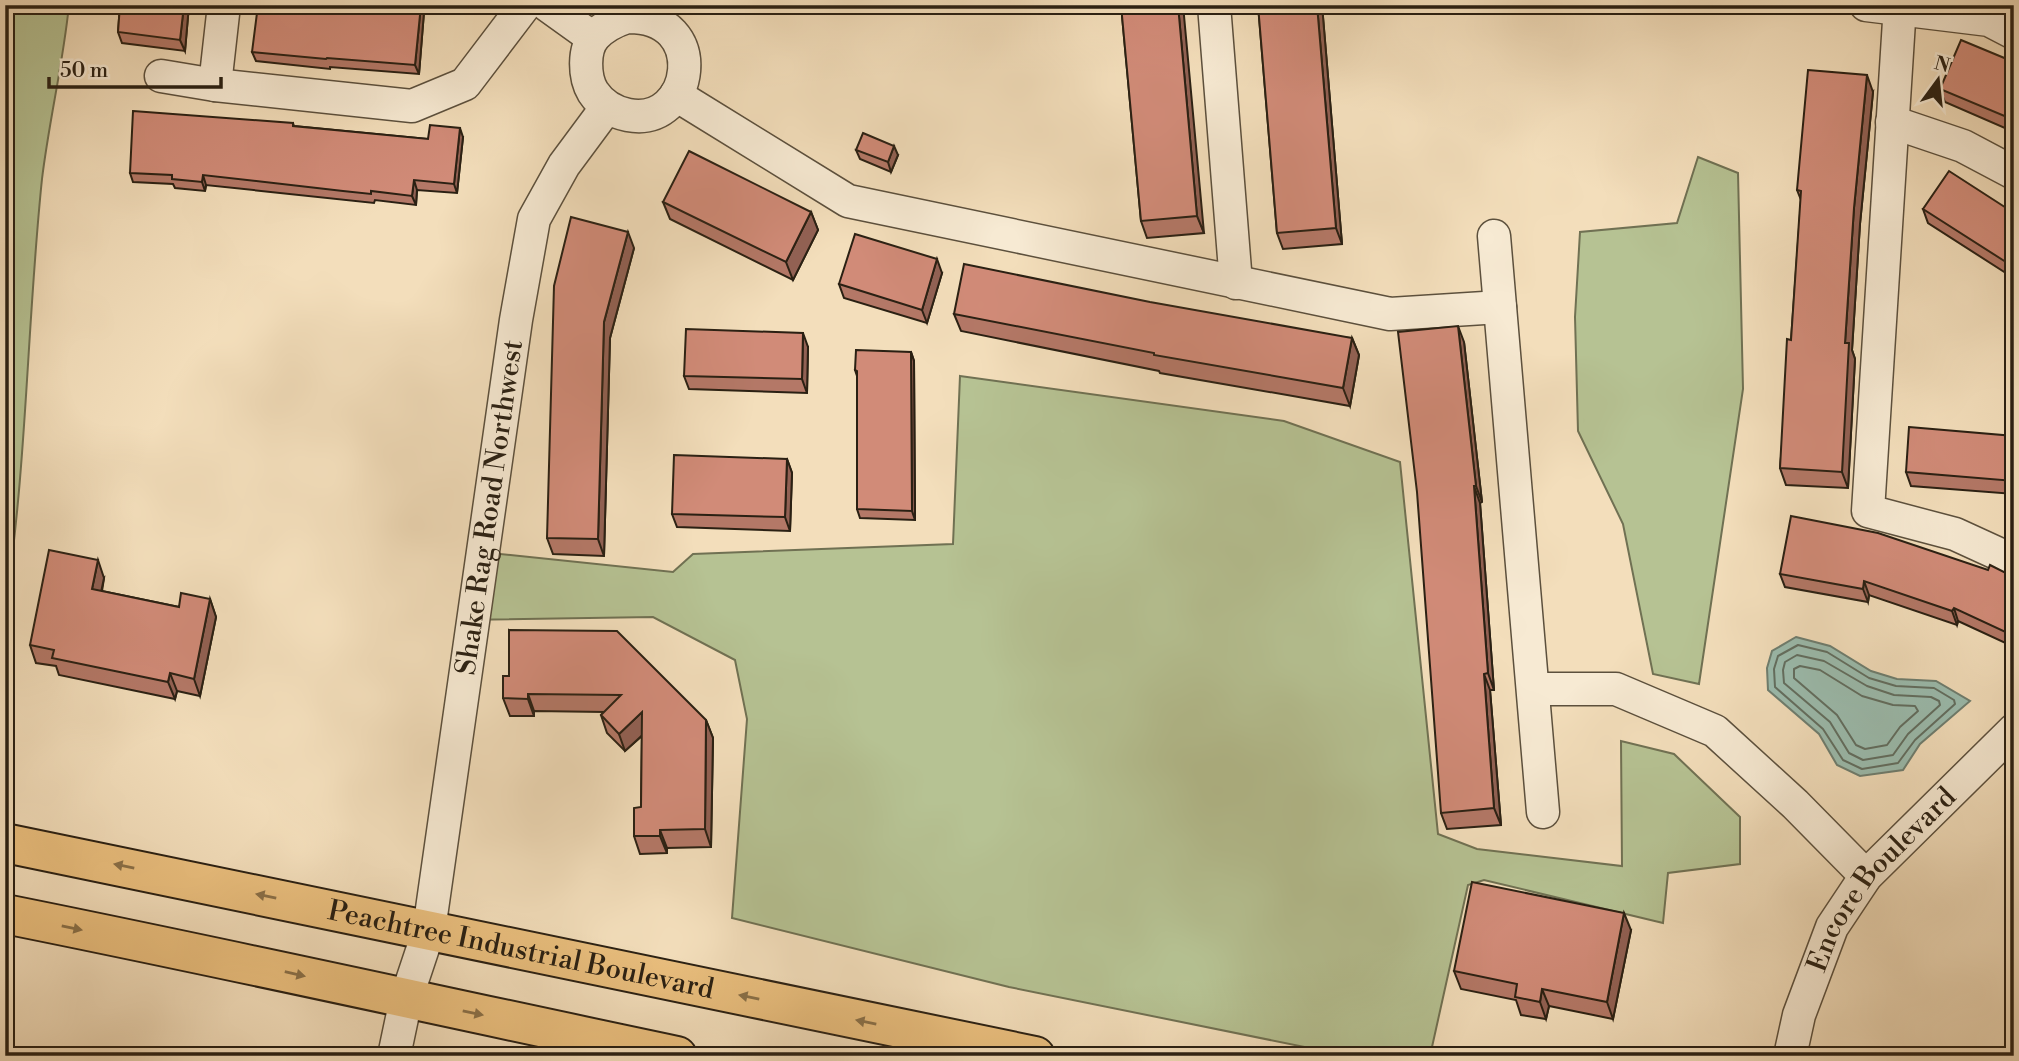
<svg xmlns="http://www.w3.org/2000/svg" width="2019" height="1061" font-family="'Libre Bodoni',serif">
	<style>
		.green { fill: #b6c293; stroke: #707153; stroke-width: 2 }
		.water { fill: #9bbcae; stroke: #6e7e70; stroke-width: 2 }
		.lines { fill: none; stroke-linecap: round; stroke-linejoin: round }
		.shore { stroke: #626e60; stroke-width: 2 }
		.minor-casing { stroke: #5c503d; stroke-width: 35 }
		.highway-casing { stroke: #2a2013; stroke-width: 42 }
		.minor { stroke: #f7ead3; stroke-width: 32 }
		.highway { stroke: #eabf7e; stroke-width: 38 }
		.wall { fill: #b47867; stroke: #2a2013; stroke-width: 2 }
		.shaded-wall { fill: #926154; stroke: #2a2013; stroke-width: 2 }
		.building { fill: #d18b78; stroke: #2a2013; stroke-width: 2 }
		.oneway { fill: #8a7048 }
		.labels { text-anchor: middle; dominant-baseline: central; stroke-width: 7; stroke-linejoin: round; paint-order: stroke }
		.street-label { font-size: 28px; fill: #2a2013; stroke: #f7ead3 }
	</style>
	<rect width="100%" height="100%" fill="#f3debb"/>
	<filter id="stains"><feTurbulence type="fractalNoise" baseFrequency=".00286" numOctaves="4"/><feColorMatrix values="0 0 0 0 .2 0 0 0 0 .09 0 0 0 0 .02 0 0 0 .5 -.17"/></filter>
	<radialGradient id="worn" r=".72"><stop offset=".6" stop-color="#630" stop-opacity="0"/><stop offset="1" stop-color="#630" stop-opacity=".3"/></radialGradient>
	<g class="green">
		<path d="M5 5H69C63 64 49 121 42 179 27 322 27 467 5 609Z"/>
		<path d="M1698 157 1738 173 1743 389 1699 684 1653 674 1623 524 1578 431 1575 317 1580 232 1677 223Z"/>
		<path d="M960 376 1284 421 1400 462 1438 834 1477 849 1622 866 1621 741 1674 754 1740 817V864L1668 873 1663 923 1484 880 1468 885 1430 1056H1349L1009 987 732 918 747 719 735 660 653 617 461 620 471 551 673 572 693 554 953 544Z"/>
	</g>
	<path class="water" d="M1796 637 1830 646 1871 671 1897 679 1936 681 1970 701 1920 744 1903 770 1860 776 1837 765 1819 734 1768 690 1767 668 1772 651Z"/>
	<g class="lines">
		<g class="shore">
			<path d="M1798 645 1827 652 1869 678 1896 686 1934 688 1954 700 1955 704 1915 740 1898 763 1862 769 1843 760 1823 729 1775 687 1774 669 1778 656Z"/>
			<path d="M1797 655 1824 661 1867 686 1894 695 1931 697 1939 701 1940 705 1908 734 1893 755 1863 760 1849 753 1830 722 1784 683 1783 670 1785 662Z"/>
			<path d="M1800 666 1820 670 1862 696 1893 705 1915 706 1918 711 1900 727 1887 745 1865 749 1856 745 1837 715 1794 678V669Z"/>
		</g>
		<g class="minor-casing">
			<g id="minor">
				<path d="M547 5 593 38"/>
				<path d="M1214 5 1236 283"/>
				<path d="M1866 5 1989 20 2014 33"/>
				<path d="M1900 5 1868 511 1955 534 2014 561"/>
				<path d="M627 17C712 15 694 128 628 115 613 112 601 104 593 92 584 77 583 49 595 36 604 26 615 21 627 17Z"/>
				<path d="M161 76 215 85 412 106 465 84 525 5"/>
				<path d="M215 85 224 5"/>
				<path d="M676 95 848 201 1390 314 1500 307"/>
				<path d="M1892 122 1963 146 2014 173"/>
				<path d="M1494 236 1543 812"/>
				<path d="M1534 689H1616L1715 731 1795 804 1866 876"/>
				<path id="s1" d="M394 1056 406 999 429 930 516 320 534 219 564 165 607 107"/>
				<path id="s2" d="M1790 1056 1799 1015 1832 927 1866 876 2014 730"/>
			</g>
		</g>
		<g class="highway-casing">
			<g id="highway">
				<path id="s3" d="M5 843 1035 1056"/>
				<path d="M5 914C230 959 453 1009 677 1056"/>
			</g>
		</g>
		<use href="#minor" class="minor"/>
		<use href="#highway" class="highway"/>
	</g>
	<g class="wall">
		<path d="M120 5H189L185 51 122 43 118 32Z"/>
		<path d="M1121 5 1204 233 1147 238 1141 221Z"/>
		<path d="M1258 5H1322L1342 244 1283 249 1277 233Z"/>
		<path d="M424 12 419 74 330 67V69L256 61 252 52Z"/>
		<path d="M2014 62V132L1945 102 1940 89Z"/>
		<path d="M1873 92 1860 224 1852 350 1855 359 1848 488 1786 485 1780 468 1791 340 1801 200 1797 190Z"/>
		<path d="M293 123 294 126 428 139 463 137 457 193 417 190 416 205 375 200 374 203 206 185 205 191 175 188 173 184 133 182 130 173Z"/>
		<path d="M856 150 898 155 891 172 860 159Z"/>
		<path d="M663 202 811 212 818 230 793 280 670 219Z"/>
		<path d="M1923 209 2014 213V404H2011L2006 390 2012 277 1928 223Z"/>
		<path d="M634 248 610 338 604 556 553 554 547 538Z"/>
		<path d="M942 273 927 323 844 298 839 284Z"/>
		<path d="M954 314 1352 338 1359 355 1350 406 1160 373 1159 371 961 331Z"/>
		<path d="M1464 342 1482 502 1480 503 1494 690H1490L1501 825 1447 829 1441 813Z"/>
		<path d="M808 347 807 393 689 389 684 376Z"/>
		<path d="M911 352 914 361 915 520 860 518 857 509V376L855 370Z"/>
		<path d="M2014 436V494L1911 486 1906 472Z"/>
		<path d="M787 459 792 473 790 531 677 527 672 514Z"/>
		<path d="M1988 570 2014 577V647L1958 621 1957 625 1869 595 1868 602 1785 587 1780 574Z"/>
		<path d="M104 578 102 591 179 607 210 599 216 617 200 696 177 691 175 699 59 675 56 666 36 663 30 645Z"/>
		<path d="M509 630 706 720 713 738 711 847 667 848V853L640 854 634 836 641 807 642 736 625 751 607 733 601 715 604 712 534 711V716H510L503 698 509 676Z"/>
		<path d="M1631 930 1613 1019 1549 1006 1546 1019 1521 1015 1516 1000 1461 989 1454 971Z"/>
	</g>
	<g class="shaded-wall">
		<path d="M184 5H189L185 51 180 40Z"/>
		<path d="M421 5H422L424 12 419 74 415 65Z"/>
		<path d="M1178 5H1183L1204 233 1197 216Z"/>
		<path d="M1317 5H1322L1342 244 1336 228Z"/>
		<path d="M1867 75 1873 92 1860 224 1852 350 1855 359 1848 488 1842 472 1845 343 1854 208Z"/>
		<path d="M460 128 463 137 457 193 454 184Z"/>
		<path d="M894 146 898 155 891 172 888 162Z"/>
		<path d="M203 175 206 185 205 191 202 182Z"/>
		<path d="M414 180 417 190 416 205 412 196Z"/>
		<path d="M811 212 818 230 793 280 786 262Z"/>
		<path d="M628 232 634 248 610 338 604 556 598 539 604 322Z"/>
		<path d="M2014 257V278L2009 264Z"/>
		<path d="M937 259 942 273 927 323 922 310Z"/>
		<path d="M1458 326 1464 342 1482 502 1476 486Z"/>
		<path d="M803 333 808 347 807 393 802 379Z"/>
		<path d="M1352 338 1359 355 1350 406 1343 388Z"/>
		<path d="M911 352 914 361 915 520 912 511Z"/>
		<path d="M787 459 792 473 790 531 785 517Z"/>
		<path d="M1474 486 1480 503 1494 690 1488 673Z"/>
		<path d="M98 560 104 578 98 607 92 589Z"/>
		<path d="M1864 581 1869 595 1868 602 1863 589Z"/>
		<path d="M210 599 216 617 200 696 194 679Z"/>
		<path d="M1954 608 1958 621 1957 625 1952 611Z"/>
		<path d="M170 673 177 691 175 699 168 682Z"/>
		<path d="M1484 674 1490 690 1501 825 1494 808Z"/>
		<path d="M528 694 534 711V716L528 699Z"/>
		<path d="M642 712 649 729 625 751 619 734Z"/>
		<path d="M706 720 713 738 711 847 705 829Z"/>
		<path d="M660 830 667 848V853L660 836Z"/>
		<path d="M1624 913 1631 930 1613 1019 1607 1002Z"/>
		<path d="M1542 989 1549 1006 1546 1019 1540 1002Z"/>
	</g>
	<g class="building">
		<path d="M120 5H184L180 40 118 32Z"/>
		<path d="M258 5H421L415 65 327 58 326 59 252 52Z"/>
		<path d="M1121 5H1178L1197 216 1141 221Z"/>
		<path d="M1258 5H1317L1336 228 1277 233Z"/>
		<path d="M1961 40 2014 62V120L1940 89Z"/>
		<path d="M1808 70 1867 75 1854 208 1845 343H1849L1842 472 1780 468 1787 339 1791 340 1801 191 1797 190Z"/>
		<path d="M133 111 293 123V126L428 139 430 125 460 128 454 184 414 180 412 196 371 191V194L343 191 203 175 202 182 172 179V175L130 173Z"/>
		<path d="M863 133 894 146 888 162 856 150Z"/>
		<path d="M689 151 811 212 786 262 663 202Z"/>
		<path d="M1949 171 2014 213V257L2009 264 1923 209Z"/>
		<path d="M571 217 628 232 604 322 598 539 547 538 554 286Z"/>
		<path d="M855 234 937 259 922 310 839 284Z"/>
		<path d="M964 264 1150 302 1352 338 1343 388 1154 355V353L954 314Z"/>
		<path d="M2012 274H2014V390H2006Z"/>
		<path d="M1458 326 1476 486H1474L1488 673 1484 674 1494 808 1441 813 1417 492 1398 332Z"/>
		<path d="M686 329 803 333 802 379 684 376Z"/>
		<path d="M856 350 911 352 912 511 857 509V371L855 370Z"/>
		<path d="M1909 427 2014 436V481L1906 472Z"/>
		<path d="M674 455 787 459 785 517 672 514Z"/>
		<path d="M1791 516 1878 533 1988 570 1990 565 2014 577V636L1954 608 1952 611 1864 581 1863 589 1780 574Z"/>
		<path d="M49 550 98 560 92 589 179 607 181 593 210 599 194 679 170 673 168 682 52 658 54 650 30 645Z"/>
		<path d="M509 630 617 631 706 720 705 829 660 830V836H634V808L641 807 642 712 619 734 601 715 621 695 528 694V699L503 698V676H509Z"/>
		<path d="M1472 882 1624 913 1607 1002 1542 989 1540 1002 1515 997 1517 984 1454 971Z"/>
	</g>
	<defs><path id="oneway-solid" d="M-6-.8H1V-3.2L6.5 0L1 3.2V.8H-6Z" transform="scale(1.75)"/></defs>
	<g class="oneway">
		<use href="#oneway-solid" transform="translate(124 866) rotate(-168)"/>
		<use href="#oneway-solid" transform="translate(266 896) rotate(-168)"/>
		<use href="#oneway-solid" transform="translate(72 928) rotate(12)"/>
		<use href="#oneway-solid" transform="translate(295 974) rotate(13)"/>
		<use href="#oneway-solid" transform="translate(749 997) rotate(-168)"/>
		<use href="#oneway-solid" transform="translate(473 1013) rotate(12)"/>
		<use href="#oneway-solid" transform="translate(866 1022) rotate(-169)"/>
	</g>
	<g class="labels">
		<g class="street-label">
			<text stroke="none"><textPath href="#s1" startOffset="558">Shake Rag Road Northwest</textPath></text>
			<text stroke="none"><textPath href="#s2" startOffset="203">Encore Boulevard</textPath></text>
			<text stroke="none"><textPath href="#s3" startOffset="527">Peachtree Industrial Boulevard</textPath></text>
		</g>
	</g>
	<rect width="2019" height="1061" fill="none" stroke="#f3debb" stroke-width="28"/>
	<rect x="7" y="7" width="2005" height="1047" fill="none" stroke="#2a2013" stroke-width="3.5"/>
	<rect x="14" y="14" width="1991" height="1033" fill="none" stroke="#2a2013" stroke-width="2"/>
	<g transform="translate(1938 80) rotate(15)" stroke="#f7ead3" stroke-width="5" paint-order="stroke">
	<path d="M0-5L12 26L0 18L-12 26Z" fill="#2a2013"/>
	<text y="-10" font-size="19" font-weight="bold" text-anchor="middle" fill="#2a2013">N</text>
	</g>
	<path d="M49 77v10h172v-10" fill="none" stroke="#2a2013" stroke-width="3.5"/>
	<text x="60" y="77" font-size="21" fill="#2a2013" stroke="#f7ead3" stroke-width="5" paint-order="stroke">50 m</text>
	<rect width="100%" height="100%" filter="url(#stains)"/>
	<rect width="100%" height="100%" fill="url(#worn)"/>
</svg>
